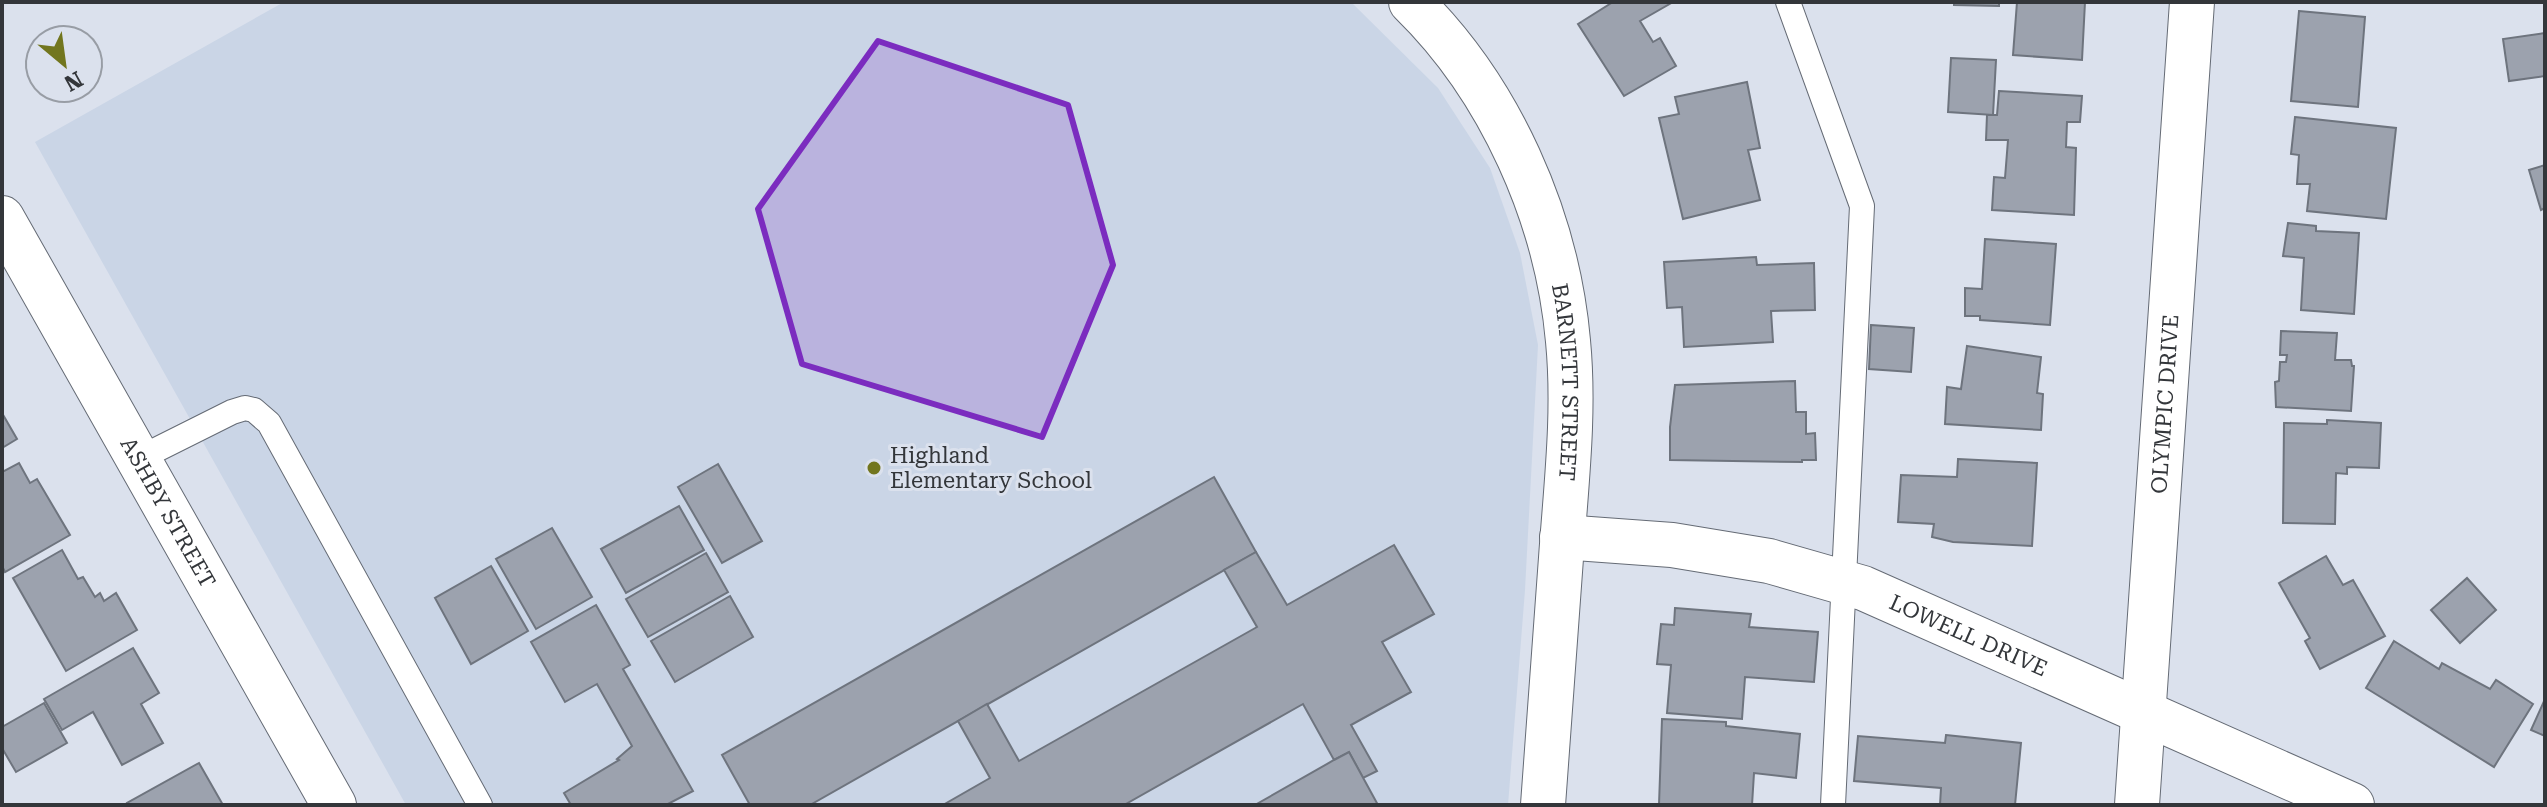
<svg xmlns="http://www.w3.org/2000/svg" width="2547" height="807" font-family="'Roboto Serif',serif">
	<style>
		.built { fill: #cad5e6 }
		.building { fill: #9ca2ae; stroke: #6e747e; stroke-width: 2 }
		.lines { fill: none; stroke-linecap: round; stroke-linejoin: round }
		.service-casing { stroke: #656b75; stroke-width: 26 }
		.minor-casing { stroke: #656b75; stroke-width: 46 }
		.tertiary-casing { stroke: #656b75; stroke-width: 46 }
		.service { stroke: #fff; stroke-width: 24 }
		.minor { stroke: #fff; stroke-width: 44 }
		.tertiary { stroke: #fff; stroke-width: 44 }
		.marked { fill: #7b2cbf; fill-opacity: 0.2; stroke: #7b2cbf; stroke-width: 6; stroke-linejoin: round }
		.poi-dot { fill: #72761e; stroke: #dbe1ed; stroke-width: 3 }
		.labels { text-anchor: middle; dominant-baseline: central; stroke-width: 6; stroke-linejoin: round; paint-order: stroke }
		.street-label { font-size: 22px; fill: #33363a; stroke: #dbe1ed }
		.poi-label { font-size: 22px; fill: #33363a; stroke: #dbe1ed; text-anchor: start }
	</style>
	<rect width="100%" height="100%" fill="#dbe1ed"/>
	<path class="built" d="M284 2H1351L1438 88 1490 168 1520 253 1538 345 1525 590 1508 805H406L35 142Z"/>
	<g class="building">
		<path d="M1613 2H1673L1640 21 1653 42 1660 38 1676 66 1624 96 1578 24Z"/>
		<path d="M1954 2H1999V6L1954 5Z"/>
		<path d="M2017 2H2085L2082 60 2013 55Z"/>
		<path d="M2299 11 2365 17 2358 107 2291 101Z"/>
		<path d="M2545 33V76L2509 81 2503 39Z"/>
		<path d="M1951 58 1996 60 1993 115 1948 112Z"/>
		<path d="M1747 82 1760 148 1748 150 1760 200 1683 219 1659 118 1679 114 1675 97Z"/>
		<path d="M1999 91 2082 96 2080 122H2067L2066 147 2076 148 2074 215 1992 210 1994 177 2005 178 2008 140H1986L1987 115H1997Z"/>
		<path d="M2295 117 2396 128 2386 219 2307 211 2310 184H2297L2299 155 2291 154Z"/>
		<path d="M2545 165V208L2541 210 2529 170Z"/>
		<path d="M2288 223 2316 226V231L2359 233 2354 314 2301 310 2304 258 2283 256Z"/>
		<path d="M1985 239 2056 244 2050 325 1980 320V316H1965V288L1982 289Z"/>
		<path d="M1756 257 1757 265 1814 263 1815 310 1771 311 1773 342 1684 347 1682 307 1667 308 1664 262Z"/>
		<path d="M1871 325 1914 328 1911 372 1869 369Z"/>
		<path d="M2281 331 2337 333 2335 360H2351L2352 366H2354L2351 411 2276 407 2275 382 2279 381 2280 362H2286L2287 355H2280Z"/>
		<path d="M1967 346 2041 357 2037 393 2043 394 2041 430 1945 424 1947 387 1961 389Z"/>
		<path d="M1795 381 1796 412H1806V434L1815 433 1816 460H1802V462L1670 460V427L1675 385Z"/>
		<path d="M2 413 17 439 2 448Z"/>
		<path d="M2327 420 2381 423 2379 468 2347 467V474L2336 473 2335 524 2283 523 2284 423 2327 424Z"/>
		<path d="M1958 459 2037 463 2032 546 1953 542 1932 537 1934 524 1898 522 1901 475 1957 477Z"/>
		<path d="M19 463 30 483 37 479 70 535 5 572 2 566V472Z"/>
		<path d="M718 464 762 541 722 563 678 487Z"/>
		<path d="M1214 477 1256 552 810 805H750L722 755Z"/>
		<path d="M679 506 704 550 626 593 601 549Z"/>
		<path d="M552 528 592 597 536 629 496 559Z"/>
		<path d="M1394 545 1434 614 1382 642 1411 692 1351 725 1377 771 1363 778 1349 752 1334 760 1303 704 1124 805H943L990 778 958 721 987 704 1019 761 1257 627 1224 570 1256 552 1287 605Z"/>
		<path d="M62 550 78 579 83 577 95 597 100 593 104 601 116 593 137 630 66 671 13 578Z"/>
		<path d="M706 553 728 592 648 637 626 599Z"/>
		<path d="M2326 556 2343 585 2353 580 2385 636 2320 669 2305 641 2310 638 2279 583Z"/>
		<path d="M491 566 528 631 471 664 435 598Z"/>
		<path d="M2467 578 2496 610 2460 643 2431 610Z"/>
		<path d="M730 596 753 637 675 682 651 641Z"/>
		<path d="M596 605 630 665 623 669 693 791 666 805H571L564 793 619 760 617 759 632 746 597 684 565 702 531 642Z"/>
		<path d="M1675 608 1751 614 1749 627 1818 632 1814 682 1745 677 1742 719 1667 713 1671 665 1657 664 1661 624 1674 625Z"/>
		<path d="M2394 641 2439 669 2442 663 2490 689 2496 680 2533 704 2494 767 2366 688Z"/>
		<path d="M133 648 159 693 141 704 163 743 122 765 93 712 62 730 44 699Z"/>
		<path d="M2545 699V736L2531 730Z"/>
		<path d="M44 703 67 743 16 772 2 748V727Z"/>
		<path d="M1662 719 1726 722V726L1800 734 1796 778 1754 773 1752 805H1659Z"/>
		<path d="M1946 735 2021 743 2015 805H1940L1941 788 1854 781 1858 736 1945 743Z"/>
		<path d="M1349 752 1378 805H1255L1334 760Z"/>
		<path d="M199 763 223 805H128L127 803Z"/>
	</g>
	<g class="lines">
		<g class="service-casing">
			<g id="service">
				<path d="M1788 2 1862 206 1833 805"/>
				<path d="M138 459 232 412 245 408 254 410 269 423 480 805"/>
			</g>
		</g>
		<g class="minor-casing">
			<g id="minor">
				<path id="s1" d="M1411 2C1500 89 1557 217 1568 341 1575 413 1566 486 1561 558 1555 640 1549 723 1543 805"/>
				<path id="s2" d="M2 218 334 805"/>
				<path id="s3" d="M1562 537 1672 545 1769 561 1863 588 2352 805"/>
			</g>
		</g>
		<g class="tertiary-casing">
			<g id="tertiary">
				<path id="s4" d="M2137 805 2192 2"/>
			</g>
		</g>
		<use href="#service" class="service"/>
		<use href="#minor" class="minor"/>
		<use href="#tertiary" class="tertiary"/>
	</g>
	<path class="marked" d="M878 41 1068 105 1113 265 1042 437 802 364 758 209Z"/>
	<circle class="poi-dot" cx="874" cy="468" r="8"/>
	<g class="labels">
		<g class="street-label">
			<text stroke="none"><textPath href="#s1" startOffset="422">BARNETT STREET</textPath></text>
			<text stroke="none"><textPath href="#s4" startOffset="402">OLYMPIC DRIVE</textPath></text>
			<text stroke="none"><textPath href="#s2" startOffset="338">ASHBY STREET</textPath></text>
			<text stroke="none"><textPath href="#s3" startOffset="422">LOWELL DRIVE</textPath></text>
		</g>
		<g class="poi-label">
			<text x="890" y="455">Highland<tspan x="890" dy="25">Elementary School</tspan></text>
		</g>
	</g>
	<rect width="2547" height="807" fill="none" stroke="#33363a" stroke-width="8"/>
	<g transform="translate(64 64) rotate(151)"><circle r="38" fill="#dbe1ed" stroke="#989da5" stroke-width="2"/>
	<path d="M0-6L14 30L0 20L-14 30Z" fill="#72761e"/>
	<text y="-12" font-size="22" font-weight="bold" text-anchor="middle" fill="#33363a">N</text>
	</g>
</svg>
